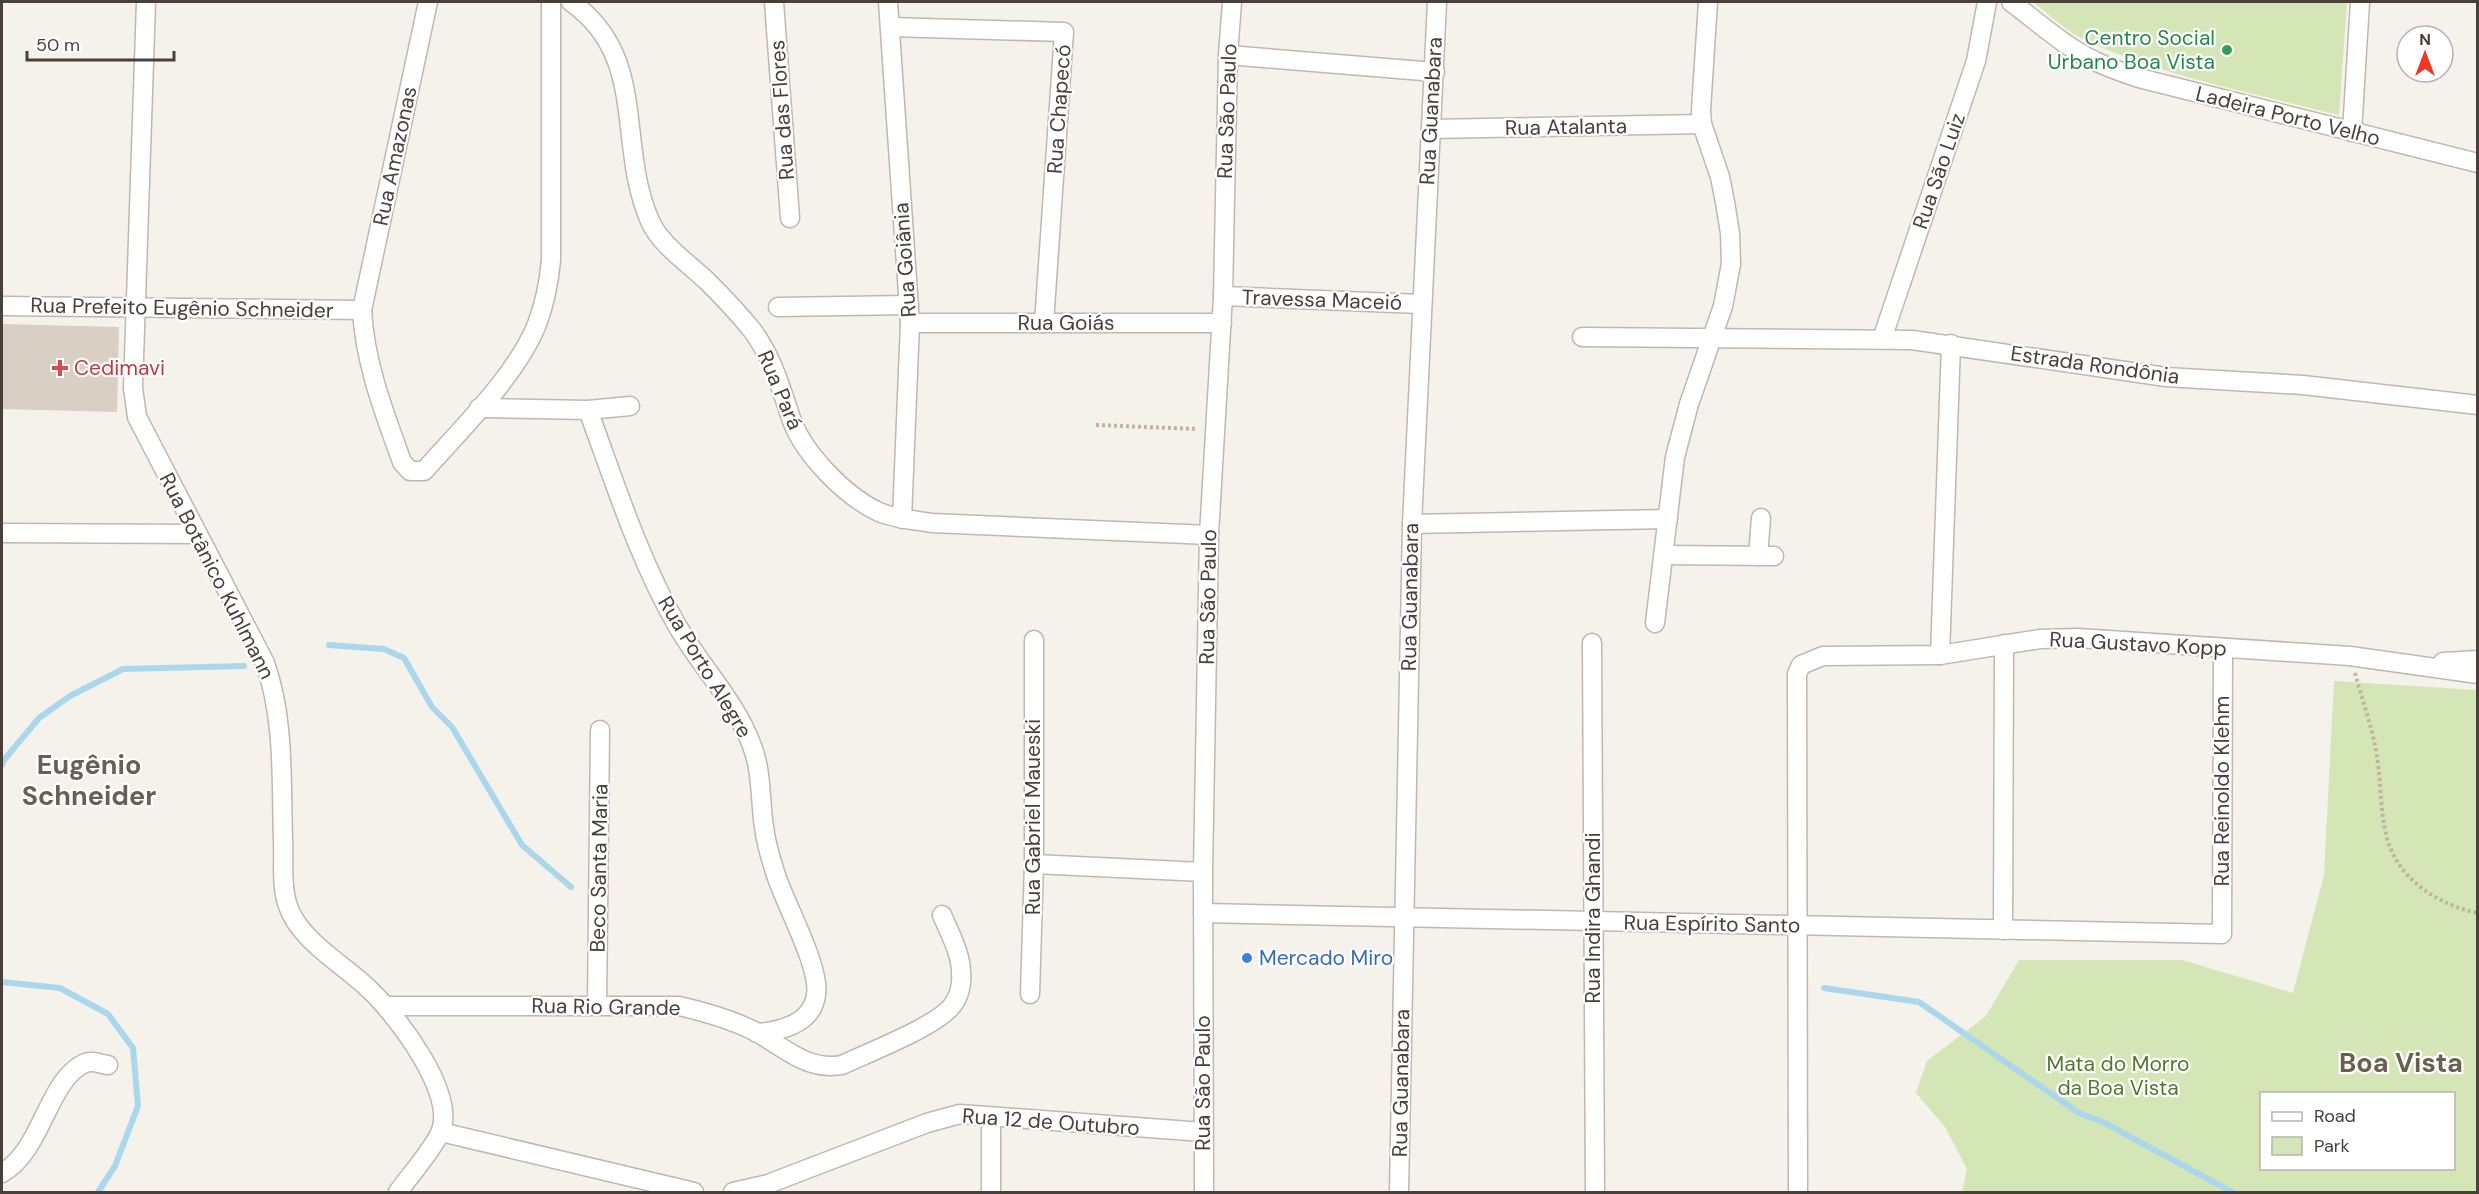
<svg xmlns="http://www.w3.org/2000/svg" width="2479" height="1194" font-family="'DM Sans',sans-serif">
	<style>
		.green { fill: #d4e6b6; fill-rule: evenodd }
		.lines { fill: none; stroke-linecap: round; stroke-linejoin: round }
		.stream { stroke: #abd7ed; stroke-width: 6 }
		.building { fill: #d9cfc4 }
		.street-casing { stroke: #c0b8ae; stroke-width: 21 }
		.path { stroke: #c1b3a0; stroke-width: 4; stroke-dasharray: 3 3; stroke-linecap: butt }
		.street { stroke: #fff; stroke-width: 18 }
		.leisure-dot { fill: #2e9e5b; stroke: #fff; stroke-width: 2 }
		.health-dot { fill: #e0444e; stroke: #fff; stroke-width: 2 }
		.shop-dot { fill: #3f7fe0; stroke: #fff; stroke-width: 2 }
		.labels { text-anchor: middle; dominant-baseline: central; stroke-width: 4.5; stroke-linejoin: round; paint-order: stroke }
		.leisure-label { font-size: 21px; fill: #27864d; stroke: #fff; text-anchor: end }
		.street-label { font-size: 21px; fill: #494139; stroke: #fff }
		.health-label { font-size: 21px; fill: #be3a42; stroke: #fff; text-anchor: start }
		.shop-label { font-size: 21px; fill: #366cbe; stroke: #fff; text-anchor: start }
		.park-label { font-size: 21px; fill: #50792e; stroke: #fff }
		.district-label { font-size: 27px; font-weight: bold; fill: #6b5f51; stroke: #fff }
	</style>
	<rect width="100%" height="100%" fill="#f5f1eb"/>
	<g class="green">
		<path d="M2033 2H2347L2339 115C2254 93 2164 77 2085 40 2066 31 2049 14 2033 2Z"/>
		<path d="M2334 681 2477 690V1192H1962L1967 1169 1945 1127 1916 1093 1927 1061 1986 1016 2019 960H2182L2293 993 2324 875ZM2262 1094H2454V1168H2262Z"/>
	</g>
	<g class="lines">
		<g class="stream">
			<path d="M329 645 384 649 404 658 432 707 452 727 522 845 571 887"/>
			<path d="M2 765 4 760 39 718 70 696 123 669 244 666"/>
			<path d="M2 982 60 988 108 1014 133 1048 138 1106 115 1166 98 1192"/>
			<path d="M1824 988 1919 1002 2079 1113 2103 1122 2232 1192"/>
		</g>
	</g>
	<path class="building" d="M2 324 119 327 117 412 2 409Z"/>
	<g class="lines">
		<g class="street-casing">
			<g id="street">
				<path d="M146 2 133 388 137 417 265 663C285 720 281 781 283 839 284 860 281 883 287 903 298 941 344 964 371 991 397 1016 458 1095 440 1133 431 1152 411 1174 398 1192"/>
				<path d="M428 2 362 310C365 364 384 412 402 462L410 471H424C461 429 517 375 537 324 545 303 549 282 551 260V2"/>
				<path d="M571 2C649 57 616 144 650 221 661 246 690 264 709 283 724 298 739 314 752 330 773 358 781 389 792 421 805 455 846 497 879 512 895 519 915 520 932 523L1209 535"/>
				<path d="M774 2 790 218"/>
				<path d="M888 2 910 323 902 519"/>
				<path d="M2011 2C2038 22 2065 47 2095 61 2109 68 2124 73 2139 78L2478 163"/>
				<path d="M890 27 1064 32 1044 323"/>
				<path d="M1228 55 1435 72"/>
				<path d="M1431 129 1702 124"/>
				<path d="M2352 132 2360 2"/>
				<path d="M1223 296 1421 304"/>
				<path d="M2 306 362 310"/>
				<path d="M778 307 909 305"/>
				<path d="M910 323H1222"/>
				<path d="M1582 337 1912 340 2166 377 2303 385 2478 405"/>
				<path d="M1882 339 1976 61 1987 2"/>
				<path d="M479 408 588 410C615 483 639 560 678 627 702 668 736 702 752 746 762 771 760 801 764 827 766 843 771 860 776 875 785 904 821 968 816 995 812 1024 781 1031 757 1033"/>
				<path d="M588 410 630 406"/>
				<path d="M1412 524 1668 519"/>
				<path d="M2 533 197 534"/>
				<path d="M1664 555 1774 556"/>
				<path d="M1758 556 1761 518"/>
				<path d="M1655 623 1675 457 1689 404 1723 306 1731 264 1730 233 1725 202 1720 177 1702 124 1701 110 1708 2"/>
				<path d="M1592 643 1595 1192"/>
				<path d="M1940 655 1951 344"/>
				<path d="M2443 662 2478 660"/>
				<path d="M1034 864 1203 872"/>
				<path d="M1203 913 2222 934 2223 648"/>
				<path d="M2003 930 2004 644"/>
				<path d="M1030 994 1034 864V640"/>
				<path d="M597 1005 600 730"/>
				<path d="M386 1006H679C705 1012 734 1020 758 1033 786 1049 808 1071 842 1065 867 1053 941 1025 954 1003 960 994 962 982 961 972 961 953 949 932 942 915"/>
				<path d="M441 1132 694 1192"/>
				<path d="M2 1173C43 1150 47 1080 85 1063 92 1060 101 1064 108 1065"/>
				<path d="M733 1192 768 1184 927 1123 960 1114 1203 1132"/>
				<path d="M991 1192V1117"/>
				<path d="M1204 1192 1203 872 1209 535 1223 296 1228 55 1232 2"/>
				<path d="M1399 1192 1412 524 1437 2"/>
				<path d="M1798 1192 1797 674 1801 665 1823 656 1940 655 2040 639 2078 638 2350 656 2478 674"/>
			</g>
		</g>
		<g class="path">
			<path d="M1096 425 1197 429"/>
			<path d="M2355 673C2362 700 2373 729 2377 757 2381 782 2380 809 2386 834 2395 877 2437 905 2478 913"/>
		</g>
		<use href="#street" class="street"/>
	</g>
	<circle class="leisure-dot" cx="2227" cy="50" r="6"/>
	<path class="health-dot" d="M57 359h6v6h6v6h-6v6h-6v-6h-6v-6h6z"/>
	<circle class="shop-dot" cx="1247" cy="958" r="6"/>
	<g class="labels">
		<g class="leisure-label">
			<text x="2215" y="38">Centro Social<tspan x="2215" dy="24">Urbano Boa Vista</tspan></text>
		</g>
		<g class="street-label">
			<text transform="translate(1059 109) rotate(-86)">Rua Chapecó</text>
			<text transform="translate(782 110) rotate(-94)">Rua das Flores</text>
			<text transform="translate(1227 111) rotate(-88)">Rua São Paulo</text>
			<text transform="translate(1431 111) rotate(-87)">Rua Guanabara</text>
			<text transform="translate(2288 116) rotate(14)">Ladeira Porto Velho</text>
			<text transform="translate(1566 127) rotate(-1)">Rua Atalanta</text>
			<text transform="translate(395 156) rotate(-78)">Rua Amazonas</text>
			<text transform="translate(1939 171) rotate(-71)">Rua São Luiz</text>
			<text transform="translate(905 260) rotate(-94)">Rua Goiânia</text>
			<text transform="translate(1322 300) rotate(2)">Travessa Maceió</text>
			<text transform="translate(182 308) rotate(1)">Rua Prefeito Eugênio Schneider</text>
			<text x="1066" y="323">Rua Goiás</text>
			<text transform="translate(2095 365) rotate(8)">Estrada Rondônia</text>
			<text transform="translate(780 390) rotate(67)">Rua Pará</text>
			<text transform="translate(217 576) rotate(63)">Rua Botânico Kuhlmann</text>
			<text transform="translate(1208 597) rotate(-89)">Rua São Paulo</text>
			<text transform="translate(1410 597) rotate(-89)">Rua Guanabara</text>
			<text transform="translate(2138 644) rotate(3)">Rua Gustavo Kopp</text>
			<text transform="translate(705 667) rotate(59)">Rua Porto Alegre</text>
			<text transform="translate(2222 791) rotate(-90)">Rua Reinoldo Klehm</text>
			<text transform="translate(1033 817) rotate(-90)">Rua Gabriel Maueski</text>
			<text transform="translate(599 868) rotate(-89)">Beco Santa Maria</text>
			<text transform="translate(1593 918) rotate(-90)">Rua Indira Ghandi</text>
			<text transform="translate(1712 924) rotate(1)">Rua Espírito Santo</text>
			<text transform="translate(606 1007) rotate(1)">Rua Rio Grande</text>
			<text transform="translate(1203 1083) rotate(-90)">Rua São Paulo</text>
			<text transform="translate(1401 1083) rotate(-89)">Rua Guanabara</text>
			<text transform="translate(1051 1122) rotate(4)">Rua 12 de Outubro</text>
		</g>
		<g class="health-label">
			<text x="74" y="368">Cedimavi</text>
		</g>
		<g class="shop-label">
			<text x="1259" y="958">Mercado Miro</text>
		</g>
		<g class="park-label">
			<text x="2118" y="1064">Mata do Morro<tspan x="2118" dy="24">da Boa Vista</tspan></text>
		</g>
		<g class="district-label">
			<text x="89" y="764">Eugênio<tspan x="89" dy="31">Schneider</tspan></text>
			<text x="2401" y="1062">Boa Vista</text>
		</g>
	</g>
	<rect width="2479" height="1194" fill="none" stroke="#494139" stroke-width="6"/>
	<rect x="2260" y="1092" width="195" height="78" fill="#ffffff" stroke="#b6b3b0" stroke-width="1.5"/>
	<rect x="2272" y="1112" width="30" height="9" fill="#ffffff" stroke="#b6b3b0" stroke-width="1.5"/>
	<text x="2314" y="1122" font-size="18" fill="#494139">Road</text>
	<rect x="2272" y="1137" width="30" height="18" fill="#d4e6b6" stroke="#b6b3b0" stroke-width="1.5"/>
	<text x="2314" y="1152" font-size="18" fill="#494139">Park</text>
	<g transform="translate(2425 54)"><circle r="28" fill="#ffffff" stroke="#b6b3b0" stroke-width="1.5"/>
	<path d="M0-4.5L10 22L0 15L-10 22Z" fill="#ef3728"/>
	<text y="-9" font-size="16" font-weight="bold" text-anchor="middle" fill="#494139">N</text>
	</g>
	<path d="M27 51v9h147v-9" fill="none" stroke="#494139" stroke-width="3"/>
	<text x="36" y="51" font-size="18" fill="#494139" stroke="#ffffff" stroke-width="4.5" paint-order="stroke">50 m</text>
</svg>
